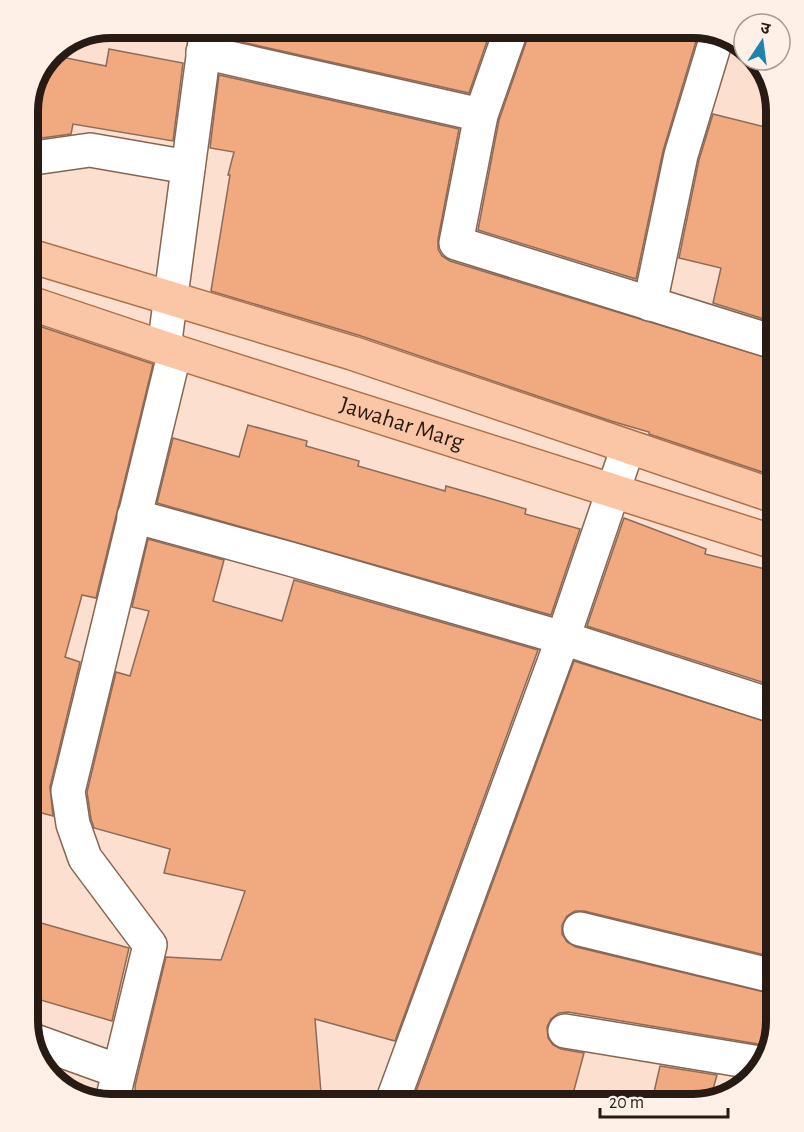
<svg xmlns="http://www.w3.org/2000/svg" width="804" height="1132" font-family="'Alegreya Sans','Noto Sans Devanagari',sans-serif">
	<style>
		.building { fill: #f1aa7f; stroke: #8b6b59; stroke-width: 1.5 }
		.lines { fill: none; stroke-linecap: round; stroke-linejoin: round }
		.minor-casing { stroke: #856653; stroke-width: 36 }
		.major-casing { stroke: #af714b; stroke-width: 36 }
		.minor { stroke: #fff; stroke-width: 33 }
		.major { stroke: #fbc6a5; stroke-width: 33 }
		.labels { text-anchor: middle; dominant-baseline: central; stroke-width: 6; stroke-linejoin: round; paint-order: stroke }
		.street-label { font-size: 24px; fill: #281b14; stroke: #fff0e7 }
		.rim { fill: none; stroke: #281b14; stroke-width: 8 }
	</style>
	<rect width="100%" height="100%" fill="#fcdfce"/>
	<g class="building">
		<path d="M225 27H492L469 93 224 38Z"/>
		<path d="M537 27 700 28 663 151 636 279 478 230 499 120 529 34 533 35Z"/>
		<path d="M109 49 183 63 173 141 73 124 71 134 27 140V105L52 55 106 66Z"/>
		<path d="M219 75 459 129 438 239V249L442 256 450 261 777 361V477L649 434V432L611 421 358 335 211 291 230 175H228L234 152 210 148Z"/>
		<path d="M713 114 777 130V323L713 303 721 268 679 258 699 160Z"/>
		<path d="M27 322 153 364 96 598 82 595 65 657 80 662 50 787 53 816 27 809Z"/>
		<path d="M248 425 307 441 306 446 359 461 358 466 445 491 446 486 485 497 526 509 525 514 580 529 551 615 157 503 173 438 239 457Z"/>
		<path d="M624 518 706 549 705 554 777 572V687L587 626Z"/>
		<path d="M148 539 224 560 213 601 282 621 294 580 538 650 395 1041 315 1019 322 1105H136L135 1086 166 957 221 960 245 891 164 873 170 849 94 828 91 819 87 792 116 672 130 676 149 611 132 607Z"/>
		<path d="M574 661 777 725V958L584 911H575L567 916 562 925V934L567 942 576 947 777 995V1022L770 1046 568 1012 559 1013 551 1019 547 1027 548 1038 553 1045 561 1049 584 1053 570 1105H411Z"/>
		<path d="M27 919 129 948 112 1021 27 996Z"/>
		<path d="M660 1066 717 1075 710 1100 694 1105H651Z"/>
	</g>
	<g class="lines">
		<g class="minor-casing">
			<g id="minor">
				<path d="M512 27 481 115 456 243 777 343"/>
				<path d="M203 52 481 115"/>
				<path d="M27 159 90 150 188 167"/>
				<path d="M650 304 681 155 718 33"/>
				<path d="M164 348 207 27"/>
				<path d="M134 516 290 559 563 638 777 707"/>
				<path d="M580 929 777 977"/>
				<path d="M565 1031 765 1064"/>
				<path d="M32 1040 118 1071"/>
				<path d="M111 1105 150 945 85 858 73 824 68 791 175 351"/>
				<path d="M391 1105 563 638 628 447"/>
			</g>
		</g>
		<g class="major-casing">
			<g id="major">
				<path d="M27 255 352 353 777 497"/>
				<path id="s1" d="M27 302 164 348 777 543"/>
			</g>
		</g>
		<use href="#minor" class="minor"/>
		<use href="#major" class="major"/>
	</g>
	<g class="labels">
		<g class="street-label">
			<text stroke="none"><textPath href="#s1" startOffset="394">Jawahar Marg</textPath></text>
		</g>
	</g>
	<path d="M0 0H804V1132H0ZM111 38H693A73 73 0 0 1 766 111V1021A73 73 0 0 1 693 1094H111A73 73 0 0 1 38 1021V111A73 73 0 0 1 111 38Z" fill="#fff0e7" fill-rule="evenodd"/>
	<path class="rim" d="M111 38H693A73 73 0 0 1 766 111V1021A73 73 0 0 1 693 1094H111A73 73 0 0 1 38 1021V111A73 73 0 0 1 111 38Z"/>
	<g transform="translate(762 42) rotate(13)"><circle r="28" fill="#fff0e7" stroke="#a99b93" stroke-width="1.5"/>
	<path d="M0-4.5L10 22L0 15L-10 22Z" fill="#1d82ac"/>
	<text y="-9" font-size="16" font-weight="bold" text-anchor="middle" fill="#281b14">उ</text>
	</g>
	<path d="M600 1108v9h128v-9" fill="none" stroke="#281b14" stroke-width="3"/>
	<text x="609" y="1108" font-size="18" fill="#281b14" stroke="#fff0e7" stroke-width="4.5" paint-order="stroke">20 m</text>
</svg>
